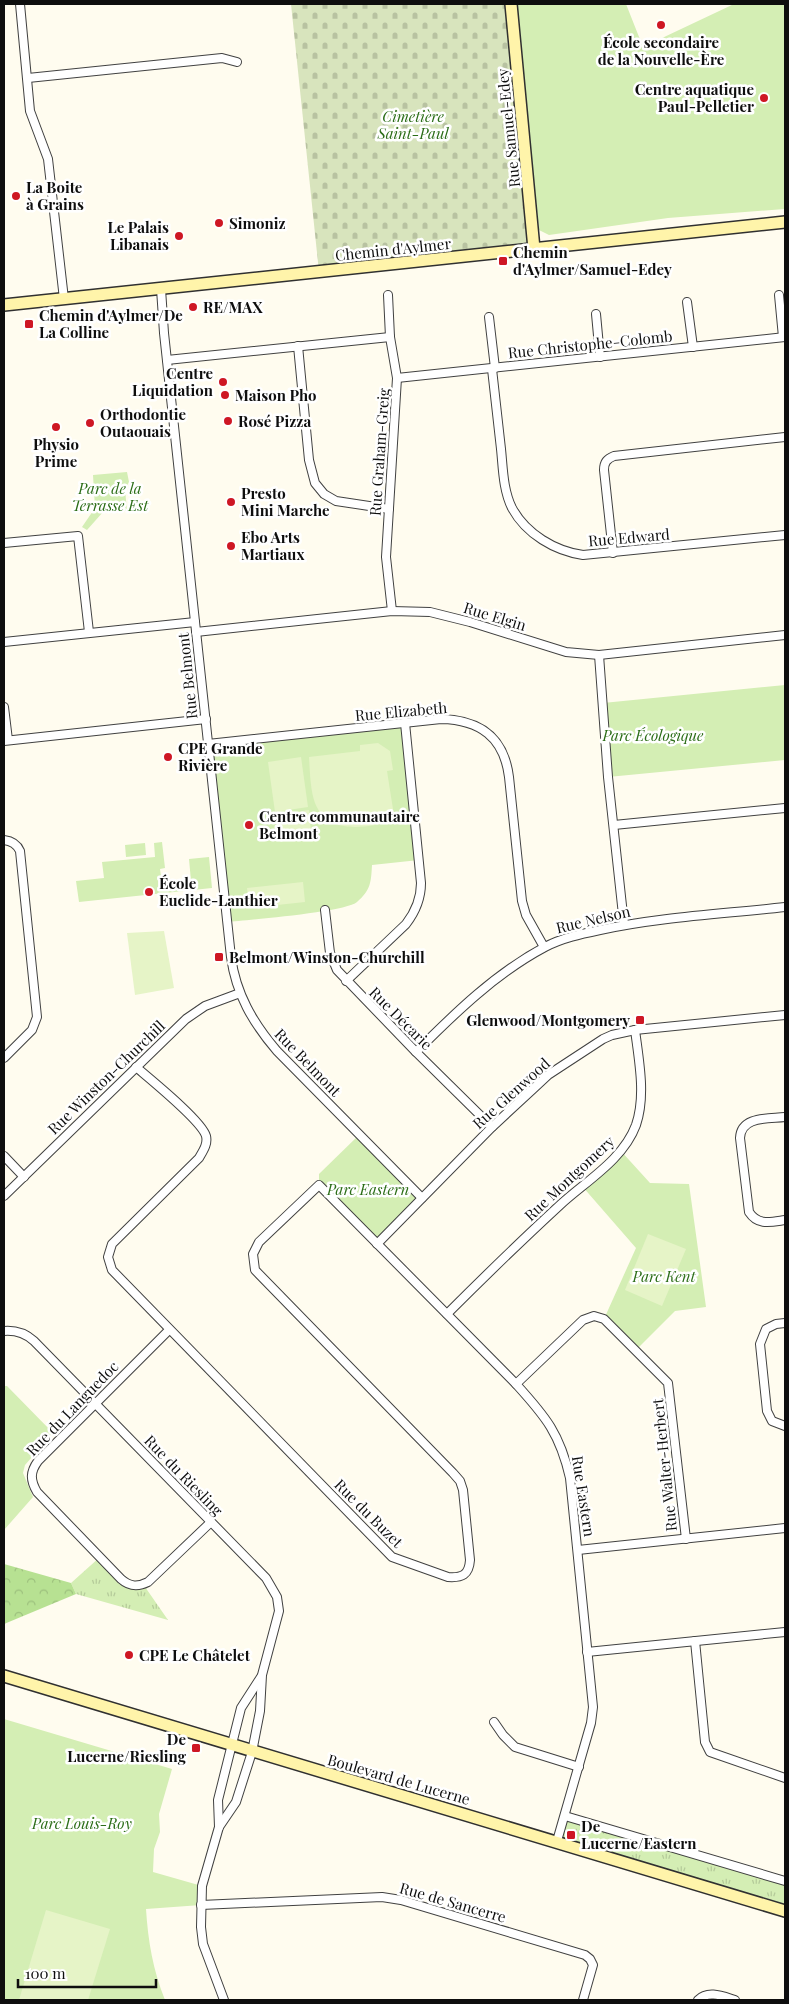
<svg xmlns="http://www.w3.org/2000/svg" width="789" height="2004" font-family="'Playfair Display',serif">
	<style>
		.grass { fill: url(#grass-tufts) }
		.forest { fill: url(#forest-crowns) }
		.cemetery { fill: url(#cemetery-stones) }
		.park { fill: #d4eeb4 }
		.pitch { fill: #e6f4c7 }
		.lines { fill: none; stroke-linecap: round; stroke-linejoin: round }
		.street-casing { stroke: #414141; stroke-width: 10 }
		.secondary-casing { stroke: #303030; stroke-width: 14 }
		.street { stroke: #fff; stroke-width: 8 }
		.secondary { stroke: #fff4aa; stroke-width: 11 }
		.poi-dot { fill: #ce1724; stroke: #fff; stroke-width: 2 }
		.labels { text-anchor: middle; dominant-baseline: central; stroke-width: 5; stroke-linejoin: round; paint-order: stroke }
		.poi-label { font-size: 15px; font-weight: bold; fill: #0e0e0e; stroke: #fff; text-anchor: start }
		.park-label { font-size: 15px; font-style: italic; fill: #2b6d17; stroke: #fff }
		.street-label { font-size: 15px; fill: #0e0e0e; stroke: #fff }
	</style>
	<defs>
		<pattern id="grass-tufts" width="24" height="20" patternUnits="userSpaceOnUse" patternTransform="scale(1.25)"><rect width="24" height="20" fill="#d4eeb4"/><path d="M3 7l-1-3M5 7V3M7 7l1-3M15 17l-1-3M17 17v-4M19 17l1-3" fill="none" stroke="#b5cb9a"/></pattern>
		<pattern id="forest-crowns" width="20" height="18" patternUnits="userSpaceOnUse" patternTransform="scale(1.25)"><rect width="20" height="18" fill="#b7e192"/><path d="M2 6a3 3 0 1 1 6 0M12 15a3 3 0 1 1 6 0" fill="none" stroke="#9cc07d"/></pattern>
		<pattern id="cemetery-stones" width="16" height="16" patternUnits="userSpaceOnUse" patternTransform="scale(1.25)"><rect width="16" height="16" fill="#d8e4bd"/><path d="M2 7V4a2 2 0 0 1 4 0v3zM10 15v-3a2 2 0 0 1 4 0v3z" fill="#b8c2a1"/></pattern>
	</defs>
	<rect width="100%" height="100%" fill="#fffcef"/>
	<g class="grass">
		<path d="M100 1557 121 1579 143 1584 168 1620 76 1594 71 1583Z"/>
		<path d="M565 1816 785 1881V1911L557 1841Z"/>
	</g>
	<path class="forest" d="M4 1564 71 1583 76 1594 4 1624Z"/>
	<path class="cemetery" d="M291 4H511L534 249 319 272Z"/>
	<g class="park">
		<path d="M516 4H626L643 47 734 4H785V209L668 218 549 235 539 230Z"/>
		<path d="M127 472 129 482 125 489 127 511 103 512 87 530 82 527 95 508 93 475Z"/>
		<path d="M785 685V760L608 777 603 703Z"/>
		<path d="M405 723 419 860 372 865C371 882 371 890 357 902 346 912 248 920 227 922L208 744Z"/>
		<path d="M162 842 165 868 160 869 162 884 191 881 189 859 209 857 212 888 79 902 76 881 104 878 102 862 155 857 154 843Z"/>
		<path d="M145 843 146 855 126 857 125 845Z"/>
		<path d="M360 1134 422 1198 377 1244 319 1185V1174Z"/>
		<path d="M620 1150 650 1183 689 1184 706 1307 675 1311 636 1350 604 1319 636 1248 582 1186Z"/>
		<path d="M4 1386H7L53 1433 25 1465 23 1473 33 1497 4 1530Z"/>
		<path d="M4 1719 172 1769 159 1814 160 1832 154 1849 153 1872 202 1886 201 1905 146 1909C148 1941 153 1970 165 2000H4Z"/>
	</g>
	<g class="pitch">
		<path d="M378 743 390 751 393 770 387 771 395 822C367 826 329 837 315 803 310 789 310 771 309 757L360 751V745Z"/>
		<path d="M301 757 308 807 275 812 268 762Z"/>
		<path d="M309 810 311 831 278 835 275 815Z"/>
		<path d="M303 882 305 902 249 908 247 888Z"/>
		<path d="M164 931 174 988 135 995 127 933Z"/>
		<path d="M648 1234 686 1249 662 1306 625 1290Z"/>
		<path d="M46 1910 110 1929 88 2000H19Z"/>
	</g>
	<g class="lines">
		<g class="street-casing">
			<g id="street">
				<path d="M20 4 30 111 48 159 64 299"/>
				<path d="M28 78 222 58 237 62"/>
				<path d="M161 289 164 333 231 957C236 994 253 1023 277 1051L422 1198"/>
				<path d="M388 295 390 337 397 378 386 557 392 611"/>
				<path d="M779 295 783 337"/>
				<path d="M687 302 693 347"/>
				<path d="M596 314 600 357"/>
				<path d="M489 317 495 368"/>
				<path d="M298 346 309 460 315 483 324 494 336 501 389 509"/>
				<path d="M167 360 390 337"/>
				<path d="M492 369C495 395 498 422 501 449 503 468 503 490 512 508 526 534 555 551 583 555L785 535"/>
				<path d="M397 378 785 337"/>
				<path d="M4 543 78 536 89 632"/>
				<path d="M613 553 604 470C604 462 607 459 614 456L785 437"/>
				<path d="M196 632 392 611 430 612 470 622 566 652 599 655 785 635"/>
				<path d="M4 642 195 622"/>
				<path d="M599 655 608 777 624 924"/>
				<path d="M4 707 8 740"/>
				<path d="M4 741 206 719"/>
				<path d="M208 744 441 719C480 720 504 737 509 777L522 901 526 915 544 947"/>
				<path d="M614 825 785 808"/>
				<path d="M4 840C12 841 17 844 20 851L37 1017 32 1030 4 1058"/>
				<path d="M325 910 330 953 337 970 416 1052 492 1127"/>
				<path d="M346 981 406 924C416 911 421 899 421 883L405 723"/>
				<path d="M416 1052C455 1013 496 973 545 947 562 938 581 934 600 930 660 917 723 914 785 907"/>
				<path d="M136 1067C150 1079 202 1121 206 1136 208 1144 203 1151 199 1158L112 1244 108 1257 112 1270 392 1557 448 1577C462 1578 469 1575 470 1560L463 1490 460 1481 453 1473 255 1270 253 1254 259 1242 319 1185 516 1384C546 1417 560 1434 570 1478L593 1707 591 1723 557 1841"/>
				<path d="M785 1117C768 1119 741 1116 740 1138L749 1212C758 1226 771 1222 785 1220"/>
				<path d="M4 1156 24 1177"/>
				<path d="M4 1196 186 1019 205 1006 240 993"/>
				<path d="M377 1244 492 1127 533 1089 548 1075 603 1039 612 1035 635 1030 785 1015"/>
				<path d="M447 1314C484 1277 522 1240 560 1205 586 1181 623 1160 636 1125 646 1096 639 1061 635 1030"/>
				<path d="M785 1323 776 1324 766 1329 760 1344 767 1411 772 1421 785 1426"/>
				<path d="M169 1330 38 1461C30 1472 30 1480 37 1492L121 1579C130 1587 138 1587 148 1582L211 1522"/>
				<path d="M4 1331C16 1330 25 1333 34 1341L266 1578 277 1597 279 1611 262 1675 260 1711 252 1752 236 1802 219 1827 202 1886 201 1927 203 1944 224 2000"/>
				<path d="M516 1384 583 1320 594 1316 604 1319 668 1383 686 1539"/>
				<path d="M578 1550 785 1528"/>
				<path d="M695 1641 705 1742 710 1752 785 1778"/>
				<path d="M587 1652 785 1632"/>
				<path d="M494 1722 503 1735 515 1747 579 1767"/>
				<path d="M565 1816 785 1881"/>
				<path d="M219 1827 218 1800 241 1708 261 1677"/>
				<path d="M201 1905 382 1897 401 1900 585 1955 590 1959 593 1965 583 2000"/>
				<path d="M698 2000C708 1990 722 1996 735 2000"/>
			</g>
		</g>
		<g class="secondary-casing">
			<g id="secondary">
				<path d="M511 4 534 249"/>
				<path d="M4 305 785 222"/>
				<path d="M4 1676 785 1911"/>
			</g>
		</g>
		<use href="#street" class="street"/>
		<use href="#secondary" class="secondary"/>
	</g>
	<g class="poi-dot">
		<circle cx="661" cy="25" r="5"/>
		<circle cx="764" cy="98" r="5"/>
		<circle cx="16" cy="196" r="5"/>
		<circle cx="219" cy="223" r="5"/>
		<circle cx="179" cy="236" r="5"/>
		<rect x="498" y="256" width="10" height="10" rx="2.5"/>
		<circle cx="193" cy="307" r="5"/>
		<rect x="24" y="319" width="10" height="10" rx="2.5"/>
		<circle cx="223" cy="382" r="5"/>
		<circle cx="225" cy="395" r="5"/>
		<circle cx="228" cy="421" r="5"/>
		<circle cx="90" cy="423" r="5"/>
		<circle cx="56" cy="427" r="5"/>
		<circle cx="231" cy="502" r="5"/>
		<circle cx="231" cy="546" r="5"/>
		<circle cx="168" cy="757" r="5"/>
		<circle cx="249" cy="825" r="5"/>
		<circle cx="149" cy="892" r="5"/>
		<rect x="214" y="952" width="10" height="10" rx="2.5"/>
		<rect x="635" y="1015" width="10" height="10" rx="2.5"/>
		<circle cx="129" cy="1655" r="5"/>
		<rect x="191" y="1743" width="10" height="10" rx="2.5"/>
		<rect x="566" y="1830" width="10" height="10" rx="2.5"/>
	</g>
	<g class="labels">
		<g class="poi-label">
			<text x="661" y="42" text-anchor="middle">École secondaire<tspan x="661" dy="17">de la Nouvelle-Ère</tspan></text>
			<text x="754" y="89" text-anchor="end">Centre aquatique<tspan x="754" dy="17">Paul-Pelletier</tspan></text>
			<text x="26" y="187">La Boite<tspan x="26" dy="17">à Grains</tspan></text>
			<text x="229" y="223">Simoniz</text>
			<text x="169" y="227" text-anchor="end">Le Palais<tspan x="169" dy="17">Libanais</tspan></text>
			<text x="513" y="252">Chemin<tspan x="513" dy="17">d'Aylmer/Samuel-Edey</tspan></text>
			<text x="203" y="307">RE/MAX</text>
			<text x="39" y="315">Chemin d'Aylmer/De<tspan x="39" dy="17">La Colline</tspan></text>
			<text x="213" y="373" text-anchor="end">Centre<tspan x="213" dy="17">Liquidation</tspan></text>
			<text x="235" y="395">Maison Pho</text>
			<text x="100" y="414">Orthodontie<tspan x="100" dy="17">Outaouais</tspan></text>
			<text x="238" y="421">Rosé Pizza</text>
			<text x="56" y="444" text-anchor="middle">Physio<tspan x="56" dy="17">Prime</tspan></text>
			<text x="241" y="493">Presto<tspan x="241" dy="17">Mini Marche</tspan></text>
			<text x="241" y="537">Ebo Arts<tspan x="241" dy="17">Martiaux</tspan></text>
			<text x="178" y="748">CPE Grande<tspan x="178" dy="17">Rivière</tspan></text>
			<text x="259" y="816">Centre communautaire<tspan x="259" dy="17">Belmont</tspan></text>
			<text x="159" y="883">École<tspan x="159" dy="17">Euclide-Lanthier</tspan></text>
			<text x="229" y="957">Belmont/Winston-Churchill</text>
			<text x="630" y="1020" text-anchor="end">Glenwood/Montgomery</text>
			<text x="139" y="1655">CPE Le Châtelet</text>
			<text x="186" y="1739" text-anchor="end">De<tspan x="186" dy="17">Lucerne/Riesling</tspan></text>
			<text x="581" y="1826">De<tspan x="581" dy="17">Lucerne/Eastern</tspan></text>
		</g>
		<g class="park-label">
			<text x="413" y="116">Cimetière<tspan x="413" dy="17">Saint-Paul</tspan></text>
			<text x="110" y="488">Parc de la<tspan x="110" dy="17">Terrasse Est</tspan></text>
			<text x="653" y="735">Parc Écologique</text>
			<text x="368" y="1189">Parc Eastern</text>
			<text x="664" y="1276">Parc Kent</text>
			<text x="82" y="1823">Parc Louis-Roy</text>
		</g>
		<g class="street-label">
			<text transform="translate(508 128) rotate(-96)">Rue Samuel-Edey</text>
			<text transform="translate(393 249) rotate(-6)">Chemin d'Aylmer</text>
			<text transform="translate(590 344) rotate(-6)">Rue Christophe-Colomb</text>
			<text transform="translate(379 452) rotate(-86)">Rue Graham-Greig</text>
			<text transform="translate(629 537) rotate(-5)">Rue Edward</text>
			<text transform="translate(495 616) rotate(17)">Rue Elgin</text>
			<text transform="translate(187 676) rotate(-96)">Rue Belmont</text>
			<text transform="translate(401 711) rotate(-5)">Rue Elizabeth</text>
			<text transform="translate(593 919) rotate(-13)">Rue Nelson</text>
			<text transform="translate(401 1018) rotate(45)">Rue Décarie</text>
			<text transform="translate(308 1062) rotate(46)">Rue Belmont</text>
			<text transform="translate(106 1077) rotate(-44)">Rue Winston-Churchill</text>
			<text transform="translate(511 1093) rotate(-42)">Rue Glenwood</text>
			<text transform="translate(569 1178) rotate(-43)">Rue Montgomery</text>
			<text transform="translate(72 1408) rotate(-46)">Rue du Languedoc</text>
			<text transform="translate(664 1465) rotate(-96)">Rue Walter-Herbert</text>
			<text transform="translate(184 1475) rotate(46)">Rue du Riesling</text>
			<text transform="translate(584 1496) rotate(81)">Rue Eastern</text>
			<text transform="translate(369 1513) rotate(45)">Rue du Buzet</text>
			<text transform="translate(399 1779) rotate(16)">Boulevard de Lucerne</text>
			<text transform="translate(453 1902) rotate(16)">Rue de Sancerre</text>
		</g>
	</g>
	<rect width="789" height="2004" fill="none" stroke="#0e0e0e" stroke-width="10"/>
	<path d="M18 1979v8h138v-8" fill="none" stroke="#0e0e0e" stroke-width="2.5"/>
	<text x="25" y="1979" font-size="15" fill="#0e0e0e" stroke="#ffffff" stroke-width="4" paint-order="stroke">100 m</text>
</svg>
